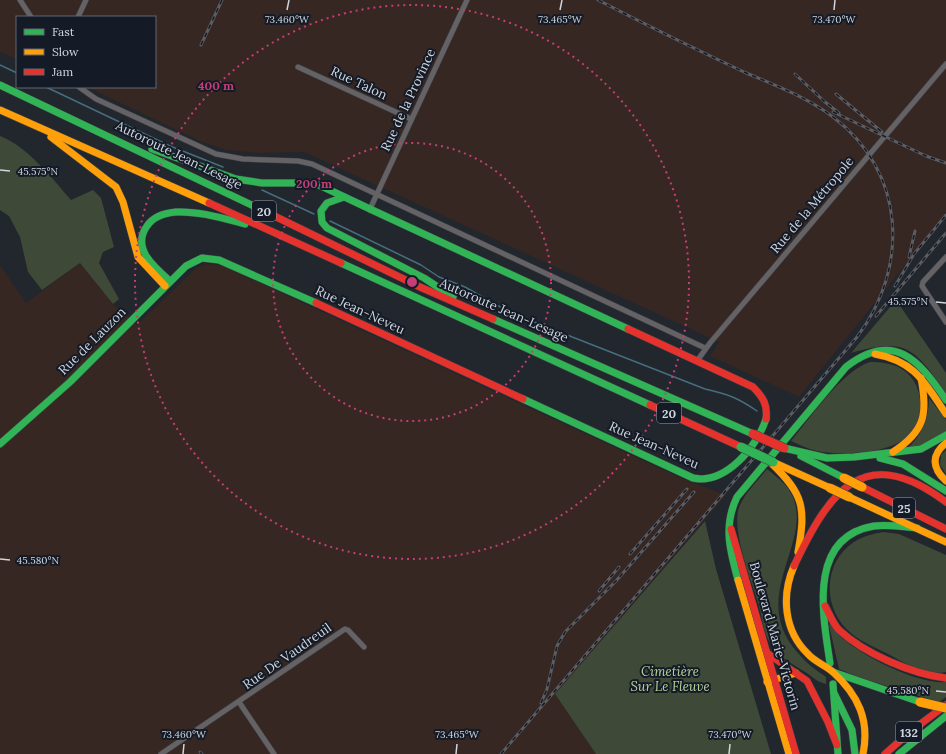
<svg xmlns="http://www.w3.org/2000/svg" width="946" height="754" font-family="Lora,serif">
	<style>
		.industrial { fill: #362722 }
		.green { fill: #3f4937 }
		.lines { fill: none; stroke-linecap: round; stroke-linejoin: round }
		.stream { stroke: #466e7f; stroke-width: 1.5 }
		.street-casing { stroke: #3f4348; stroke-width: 6 }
		.fast-casing { stroke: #3f4348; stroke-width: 8 }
		.slow-casing { stroke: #3f4348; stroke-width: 8 }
		.jam-casing { stroke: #3f4348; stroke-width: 8 }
		.street { stroke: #646265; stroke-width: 5 }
		.fast { stroke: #30b455; stroke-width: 7 }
		.slow { stroke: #ff9f0a; stroke-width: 7 }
		.jam { stroke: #e5322d; stroke-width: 7 }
		.rail-casing { stroke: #5c5d63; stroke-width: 3 }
		.rail { stroke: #141b27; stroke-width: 1.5; stroke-dasharray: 4.5; stroke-linecap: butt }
		.fast-bridge-casing { stroke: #3f4348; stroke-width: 10; stroke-linecap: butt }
		.slow-bridge-casing { stroke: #3f4348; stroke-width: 10; stroke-linecap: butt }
		.jam-bridge-casing { stroke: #3f4348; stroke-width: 10; stroke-linecap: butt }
		.fast-bridge { stroke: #30b455; stroke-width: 9 }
		.slow-bridge { stroke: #ff9f0a; stroke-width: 9 }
		.jam-bridge { stroke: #e5322d; stroke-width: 9 }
		.ticks { fill: none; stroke: #d0d6de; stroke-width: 1.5 }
		.ring { fill: none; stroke: #c53e75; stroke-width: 2; stroke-dasharray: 2 4 }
		.labels { text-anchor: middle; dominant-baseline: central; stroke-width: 4; stroke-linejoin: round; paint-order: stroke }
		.shield { fill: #141b27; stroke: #989ea7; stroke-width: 1 }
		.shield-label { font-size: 12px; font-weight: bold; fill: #d0d6de }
		.street-label { font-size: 13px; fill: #d0d6de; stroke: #141b27 }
		.park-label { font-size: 13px; font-style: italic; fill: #b7d49a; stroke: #141b27 }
		.ticks-label { font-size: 10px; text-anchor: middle; fill: #d0d6de; stroke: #141b27; stroke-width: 4; stroke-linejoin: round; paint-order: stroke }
		.centre { fill: #c53e75; stroke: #141b27; stroke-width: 2 }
		.ring-label { font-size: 12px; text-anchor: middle; font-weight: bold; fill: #c53e75; stroke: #141b27; stroke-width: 4; stroke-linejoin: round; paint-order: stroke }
	</style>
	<rect width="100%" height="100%" fill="#22262d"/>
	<g class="industrial">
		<path d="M0 0H946V217L914 254 799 397 710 356 719 342 304 152 260 153 227 150 202 142 87 87H155V17H17V59L0 52Z"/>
		<path d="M80 263 113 304 137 325 196 268 207 264 221 265 681 478 726 495 555 694 596 754H0V265L26 303Z"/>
	</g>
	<g class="green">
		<path d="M0 136C28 147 52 178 71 200L93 190 101 198 114 247 103 252 99 263 119 299 113 304 80 263 42 290 28 272 20 237 9 216 0 210Z"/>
		<path d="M896 300 946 373V393C914 348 907 337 851 353Z"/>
		<path d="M870 362C881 362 891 363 900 368 923 380 927 415 910 434 893 454 841 456 817 451 808 449 800 445 791 441 811 417 842 371 870 362Z"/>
		<path d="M929 398 946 420V432L928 444 907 449C922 435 929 418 929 398Z"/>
		<path d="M946 450V474L940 465 941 455Z"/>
		<path d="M767 469C774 475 784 482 789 490 820 537 745 595 798 653 806 663 816 670 826 677V684C817 682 813 677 805 672 791 663 778 657 769 641 763 631 762 617 759 606 752 582 733 536 738 511 742 495 757 482 767 469Z"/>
		<path d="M705 521 716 569 771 754H596L555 694Z"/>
		<path d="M883 532 899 534 946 555V672C926 676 908 665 892 656 879 649 863 643 852 634 822 610 822 563 854 542 863 536 873 534 883 532Z"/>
		<path d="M830 624C835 631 840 637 847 642 867 658 920 685 946 682V697L939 702 861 678 839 669 829 625Z"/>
	</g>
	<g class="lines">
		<g class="stream">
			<path d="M0 65 17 73"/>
			<path d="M46 87 170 146 223 167"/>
			<path d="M262 190 314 214"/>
			<path d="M330 221 421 265 439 277 465 287 511 313 705 389C728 394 738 398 757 411"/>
		</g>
		<g class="street-casing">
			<g id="street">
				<path d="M20 0 31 17"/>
				<path d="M78 17 86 0"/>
				<path d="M298 67 411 119"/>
				<path d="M79 87 96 99 216 154 243 159 298 161 312 164 705 348"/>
				<path d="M370 209 467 0"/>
				<path d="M946 257 923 282 922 286 946 322"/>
				<path d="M697 361 710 343 946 64"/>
				<path d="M239 702 274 754"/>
				<path d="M161 754 345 629 348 630 364 647"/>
			</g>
		</g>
		<g class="fast-casing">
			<g id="fast">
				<path d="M0 85 262 210"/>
				<path d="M152 149 236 179 262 183H306L319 185 370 209"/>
				<path d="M344 197 327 203 321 211 322 222 327 228 424 278 453 297"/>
				<path d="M370 209 628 329"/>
				<path d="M341 263 650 405"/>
				<path d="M170 281C154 267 131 248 147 226 153 217 164 213 176 212 199 211 222 218 245 224"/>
				<path d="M493 319 753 434"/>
				<path d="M523 399 693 478C725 485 757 447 766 419"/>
				<path d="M0 444 70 382 186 266 202 258 219 260 316 303"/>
				<path d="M784 448 827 458 854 457 921 449 946 435"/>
				<path d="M801 456 844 478"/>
				<path d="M880 458 903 464 946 491"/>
				<path d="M738 580C730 551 723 526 737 497L846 367C894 330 919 360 946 400"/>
				<path d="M830 663C823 616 807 537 874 526 889 524 903 527 917 528"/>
				<path d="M833 672 920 702"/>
				<path d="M833 684 838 754"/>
				<path d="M834 693 852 730 855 754"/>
				<path d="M899 754 946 716"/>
			</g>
		</g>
		<g class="slow-casing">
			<g id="slow">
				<path d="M0 110 209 203"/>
				<path d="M51 137 116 187 123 202 138 257 165 286"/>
				<path d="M875 354C915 361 925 383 946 414"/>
				<path d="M946 443C931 455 932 468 946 481"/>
				<path d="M893 452C925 431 928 414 921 378"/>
				<path d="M771 463C804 494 806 508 798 552"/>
				<path d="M775 463 830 488"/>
				<path d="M849 497 946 542"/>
				<path d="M794 566C781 596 784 631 808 654 815 662 825 665 833 672 858 695 870 720 863 754"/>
				<path d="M738 580 789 754"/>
				<path d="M767 682 796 673"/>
			</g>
		</g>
		<g class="jam-casing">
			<g id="jam">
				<path d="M209 203 341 263"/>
				<path d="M262 210 420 287 493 319"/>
				<path d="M316 303 523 399"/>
				<path d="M628 329 753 387C763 397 768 405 766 419"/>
				<path d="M650 405 741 447"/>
				<path d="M862 487 946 529"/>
				<path d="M731 529 796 754"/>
				<path d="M794 566C829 492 864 440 946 502"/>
				<path d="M825 606C829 613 833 624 839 630 865 654 912 674 946 678"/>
				<path d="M767 653 807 681 828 722 837 745"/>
				<path d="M885 754 911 731 946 705"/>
			</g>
		</g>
		<use href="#street" class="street"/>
		<use href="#fast" class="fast"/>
		<use href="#slow" class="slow"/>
		<use href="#jam" class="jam"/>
		<g class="rail-casing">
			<g id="rail">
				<path d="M201 45 222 0"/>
				<path d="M795 74 825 102 839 113"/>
				<path d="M836 94 882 132"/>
				<path d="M833 112 926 156 946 163"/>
				<path d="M909 257 915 231"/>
				<path d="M895 286 914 254 946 215"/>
				<path d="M876 316 946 233"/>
				<path d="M630 554 687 489"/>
				<path d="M599 591 619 567"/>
				<path d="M541 703 547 689 557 646 565 632 616 581 694 492"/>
				<path d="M200 752 202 754"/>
				<path d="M501 754 857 337C910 267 906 172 833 117 807 97 774 85 744 72 695 49 646 25 598 0"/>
			</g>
		</g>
		<use href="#rail" class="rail"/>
		<g class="fast-bridge-casing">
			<path id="fast-bridge" d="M741 447 773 462"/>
		</g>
		<g class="slow-bridge-casing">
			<g id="slow-bridge">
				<path d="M844 478 862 487"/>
				<path d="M830 488 849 497"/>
				<path d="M920 702 946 708"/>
			</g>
		</g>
		<g class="jam-bridge-casing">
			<path id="jam-bridge" d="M753 434 784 448"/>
		</g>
		<use href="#fast-bridge" class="fast-bridge"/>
		<use href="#slow-bridge" class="slow-bridge"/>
		<use href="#jam-bridge" class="jam-bridge"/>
	</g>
	<path class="ticks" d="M287 10 289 0M560 10 562 0M834 10 835 0M0 170 10 171M936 302 946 303M0 559 10 560M936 691 946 692M183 754 184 744M456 754 457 744M729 754 730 744"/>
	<g class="ring">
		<circle cx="412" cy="282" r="139"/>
		<circle cx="412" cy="282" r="277"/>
	</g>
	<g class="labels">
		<g class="shield">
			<rect x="252" y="201" width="24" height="20" rx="3"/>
			<rect x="657" y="403" width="24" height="20" rx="3"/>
			<rect x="893" y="498" width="22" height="20" rx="3"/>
			<rect x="896" y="722" width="26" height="20" rx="3"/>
		</g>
		<g class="shield-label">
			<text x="264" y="211">20</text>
			<text x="669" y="413">20</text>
			<text x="904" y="508">25</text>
			<text x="909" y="732">132</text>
		</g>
		<g class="street-label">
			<text transform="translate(359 83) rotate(25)">Rue Talon</text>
			<text transform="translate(408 100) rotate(-65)">Rue de la Province</text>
			<text transform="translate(179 155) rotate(26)">Autoroute Jean-Lesage</text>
			<text transform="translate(812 205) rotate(-50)">Rue de la Métropole</text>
			<text transform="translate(360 310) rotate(25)">Rue Jean-Neveu</text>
			<text transform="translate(504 310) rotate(24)">Autoroute Jean-Lesage</text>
			<text transform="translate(92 341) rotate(-45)">Rue de Lauzon</text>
			<text transform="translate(654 445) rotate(24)">Rue Jean-Neveu</text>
			<text transform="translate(775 636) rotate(74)">Boulevard Marie-Victorin</text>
			<text transform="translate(287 656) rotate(-35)">Rue De Vaudreuil</text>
		</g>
		<g class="park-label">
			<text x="670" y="671">Cimetière<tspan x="670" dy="15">Sur Le Fleuve</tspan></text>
		</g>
	</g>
	<g class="ticks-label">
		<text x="287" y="23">73.460°W</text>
		<text x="560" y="23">73.465°W</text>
		<text x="834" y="23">73.470°W</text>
		<text x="38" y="175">45.575°N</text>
		<text x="908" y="305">45.575°N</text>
		<text x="38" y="564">45.580°N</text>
		<text x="908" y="694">45.580°N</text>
		<text x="184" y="738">73.460°W</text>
		<text x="457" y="738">73.465°W</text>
		<text x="730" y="738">73.470°W</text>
	</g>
	<circle cx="412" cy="282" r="6" class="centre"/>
	<g class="ring-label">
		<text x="216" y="90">400 m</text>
		<text x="314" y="188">200 m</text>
	</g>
	<rect x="16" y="16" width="140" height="72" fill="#141b27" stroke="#5f6670"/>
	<rect x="24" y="29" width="20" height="6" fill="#30b455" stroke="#5f6670"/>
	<text x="52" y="36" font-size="12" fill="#d0d6de">Fast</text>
	<rect x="24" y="49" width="20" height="6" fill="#ff9f0a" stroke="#5f6670"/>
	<text x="52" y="56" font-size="12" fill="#d0d6de">Slow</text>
	<rect x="24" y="69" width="20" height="6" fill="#e5322d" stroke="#5f6670"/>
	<text x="52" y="76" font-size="12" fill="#d0d6de">Jam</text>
</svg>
